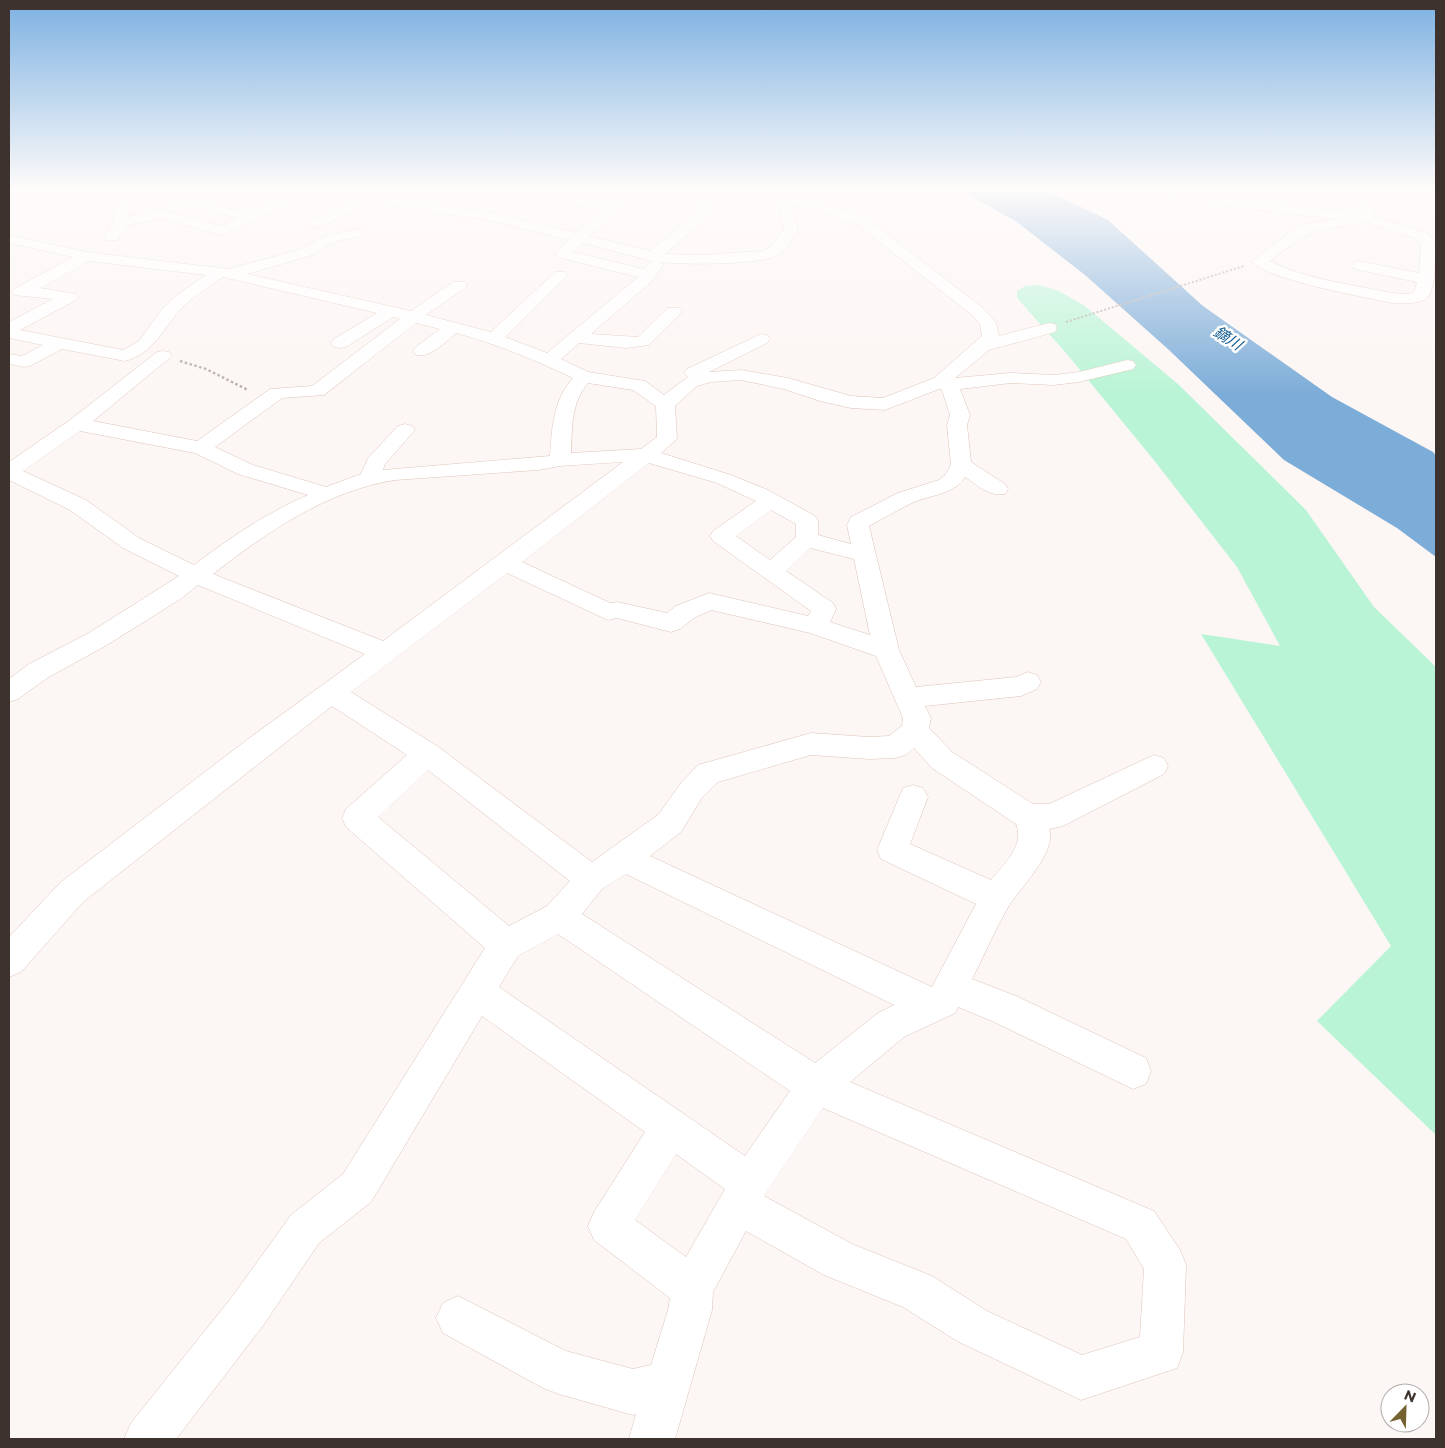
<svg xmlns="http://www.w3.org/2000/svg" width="1445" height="1448" font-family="Montserrat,'Noto Sans JP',sans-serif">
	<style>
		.green { fill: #b9f4d6 }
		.water { fill: #7cacd8 }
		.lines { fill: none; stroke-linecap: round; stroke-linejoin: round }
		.minor-casing { stroke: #dfc4b8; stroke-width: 1 }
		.path-far1 { stroke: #b7b0ad; stroke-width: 2; stroke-dasharray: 2 2; stroke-linecap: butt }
		.path { stroke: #b7b0ad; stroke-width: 2.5; stroke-dasharray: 2.5 2.5; stroke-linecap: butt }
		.minor { fill: #fff; fill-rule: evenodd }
		.labels { text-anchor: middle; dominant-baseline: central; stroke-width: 5; stroke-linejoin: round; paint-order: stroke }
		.far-water-label { font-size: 15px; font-style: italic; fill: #125a91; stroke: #fff }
	</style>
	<rect width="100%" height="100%" fill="#fcf6f4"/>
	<path class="green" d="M1039 285 1059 291 1085 306 1179 385 1306 510 1374 607 1436 667V1135L1317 1021 1391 946 1201 634 1280 646 1237 567 1153 459 1066 353 1017 298V291L1025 286Z"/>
	<path class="water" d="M962 191H1048L1108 220 1203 306 1332 397 1433 452 1436 456V557L1397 528 1284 460 1169 350 1085 275 1017 222Z"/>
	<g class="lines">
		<g class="minor-casing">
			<g id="minor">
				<path d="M86 191H116L132 194 134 197 128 217 160 210 220 226 238 218 189 207 173 213 166 209C185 186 227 214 250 212 256 212 263 207 268 205L269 200 286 201 288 204 286 207 221 235 160 218 125 226 117 240H107L105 237 112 223 119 200 88 194Z"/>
				<path d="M316 191 376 192 377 195 493 213 576 233 601 211 525 194 523 191H549L610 204 627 191H643L589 236 651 251 700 208 688 196 677 194 675 191H724L784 197 819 203 853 213 869 220 984 309 996 323 999 336 1049 323 1055 324 1057 328 1055 332 989 350 955 378 1011 373 1054 375 1079 372 1127 360 1133 361 1136 365 1133 369 1079 382 1054 385 1011 383 960 389 970 415 967 425 971 462 1005 484 1008 489 1005 494C989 497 977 485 965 477 955 494 931 495 914 502 899 509 884 518 869 526L899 650 916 687 1016 677 1028 672 1037 675 1041 682 1037 689 1021 696 925 706 931 718 929 728 952 752 1033 804H1049L1154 755 1164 758 1168 766 1164 774 1063 826 1049 829C1058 852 1017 891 1007 909 994 932 984 956 972 979L1016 996 1146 1058 1151 1071 1146 1084 1133 1089 992 1021 958 1007 955 1013 904 1037 850 1082 1154 1211 1180 1250 1186 1265 1183 1352 1177 1368 1081 1400 957 1341 903 1307 824 1275 746 1231 713 1292 712 1310 675 1439H629L636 1414 633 1415 559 1394 543 1388 443 1333 436 1318 443 1303 458 1296 566 1351 633 1369 651 1365 668 1310 670 1298 594 1240 588 1226 594 1212 645 1132 482 1016 371 1202 319 1243 262 1327 176 1439H124L131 1423 232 1297 291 1215 343 1174 485 948 346 827 342 818 346 809 407 755 332 706 83 902 21 972 9 977V937L61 882 248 739 365 654 198 585 182 598 107 645 47 678 18 699 9 702V679L29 664 89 633 179 576 123 548 70 510 9 480V462L70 420 157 352 163 351 169 352 172 356 93 421 197 441 270 389 312 386 400 319 393 317 346 347 340 348 334 347 331 343 334 339 377 313 223 277C211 285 199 293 188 302 165 322 157 353 125 361L62 349 30 366 24 367 9 364V354L22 356 43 345 9 338V322L53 299 14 295 12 292 14 289 73 257 9 243V235L87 252 228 269 299 250 328 235 356 229 361 230 363 233 361 236 338 241 309 256 247 274 411 311 453 282H465L467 285 465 288 426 315 491 332 555 272H565L568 275 565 278 505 337 547 353 638 277 557 257 555 254 568 240 493 221 368 202 321 227H311L309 224 311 221 352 199 323 195ZM707 197 778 204 784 230 768 249 761 251 702 255 665 254 707 218 714 208ZM792 206 817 211 859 226 972 315 980 324 982 336 934 378 883 398 851 396 788 378 741 370 709 372 767 343 770 339 767 335 761 334 687 369 684 373 688 377 664 395 645 381 588 372 561 359 579 343 626 348 649 345 680 314 682 311 680 308H668L638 337 591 334 652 281 663 265 661 262C681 265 763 265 778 255 785 251 793 238 798 231ZM582 243 652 261 644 269 572 252ZM89 261 206 275 177 295 162 309 139 341 123 350 20 330 76 300 78 297 76 294 40 288ZM416 323 440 329 416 347 413 351 416 355C431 358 445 342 456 333 497 344 535 360 573 378 553 400 552 428 550 456L383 470 385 464 415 430 412 426 405 424 398 426 368 458 361 474 326 487 253 465 215 447 282 398 324 395ZM741 380 784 389 820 401 851 408 885 410 939 389 942 390 950 415 947 425 951 465 945 475 939 480 898 493 851 517 847 525 851 544 818 535V521L815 516 768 490 731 475 661 453 677 439 675 406 697 386 711 382ZM588 383 633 390 656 406 657 437 641 449 571 453C572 429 571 402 588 383ZM80 431 195 453 238 474 308 495C265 514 231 537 194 565L139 538 86 500 23 471ZM623 462 383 641 213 574C267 532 326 491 395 480L538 470 560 466ZM649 463 717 483 756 501 713 531 710 536 713 541 811 611 808 616 709 593 676 606 667 613 617 602 610 603 522 562ZM771 510 796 524V537L770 560 736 536ZM810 548 854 559 870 635 830 622 836 609 833 603 786 571ZM507 573 608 620 617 618 671 632 680 629 694 618 711 610 810 633 876 656 903 718 902 726 889 736 869 737 811 733 698 765 681 783 659 814 592 862 437 746 351 692ZM914 748 932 768 1016 824C1025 846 1004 864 991 880L910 844 928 797 923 788 913 785 903 788 877 850 881 859 976 904 932 987 650 856 681 832 701 799 718 782 811 755 869 759 895 758 905 755ZM428 770 570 881 547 906 509 926 378 817ZM626 874 894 1005 878 1013 815 1063 582 914 602 889ZM558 934 790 1091 745 1156 499 987 518 956ZM823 1108 1126 1239 1144 1269 1140 1337 1082 1355 987 1311 932 1276 852 1244 764 1196ZM676 1154 725 1189 686 1257 635 1220Z"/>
				<path d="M1123 191H1166L1358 213 1355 191H1369L1373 216 1427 233 1435 243C1435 255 1436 290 1427 298 1418 305 1402 303 1392 303 1365 297 1266 280 1252 261L1289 233 1307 224 1336 219 1130 195ZM1365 222 1417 239 1421 244 1419 273 1359 261 1354 263 1351 266 1354 269 1417 282 1414 292 1408 294 1392 293C1355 285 1303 279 1270 261L1299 239 1316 231Z"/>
			</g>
		</g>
		<path class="path-far1" d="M1066 322 1244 266"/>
		<path class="path" d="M180 361 206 369 248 390"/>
		<use href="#minor" class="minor"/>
	</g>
	<linearGradient id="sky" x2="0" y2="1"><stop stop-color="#7db1e2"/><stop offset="0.48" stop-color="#fefbfa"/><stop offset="1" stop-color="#fefbfa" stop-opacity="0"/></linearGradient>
	<rect width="1445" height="394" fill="url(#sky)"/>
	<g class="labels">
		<g class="far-water-label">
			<text transform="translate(1228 338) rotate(33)">鏑川</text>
		</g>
	</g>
	<rect width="1445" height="1448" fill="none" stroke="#3d322d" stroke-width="20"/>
	<g transform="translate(1405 1408) rotate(23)"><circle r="24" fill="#ffffff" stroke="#b1adab"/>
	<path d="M0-4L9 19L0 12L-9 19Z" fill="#746331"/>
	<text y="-8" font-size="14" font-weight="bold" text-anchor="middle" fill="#3d322d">N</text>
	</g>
</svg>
